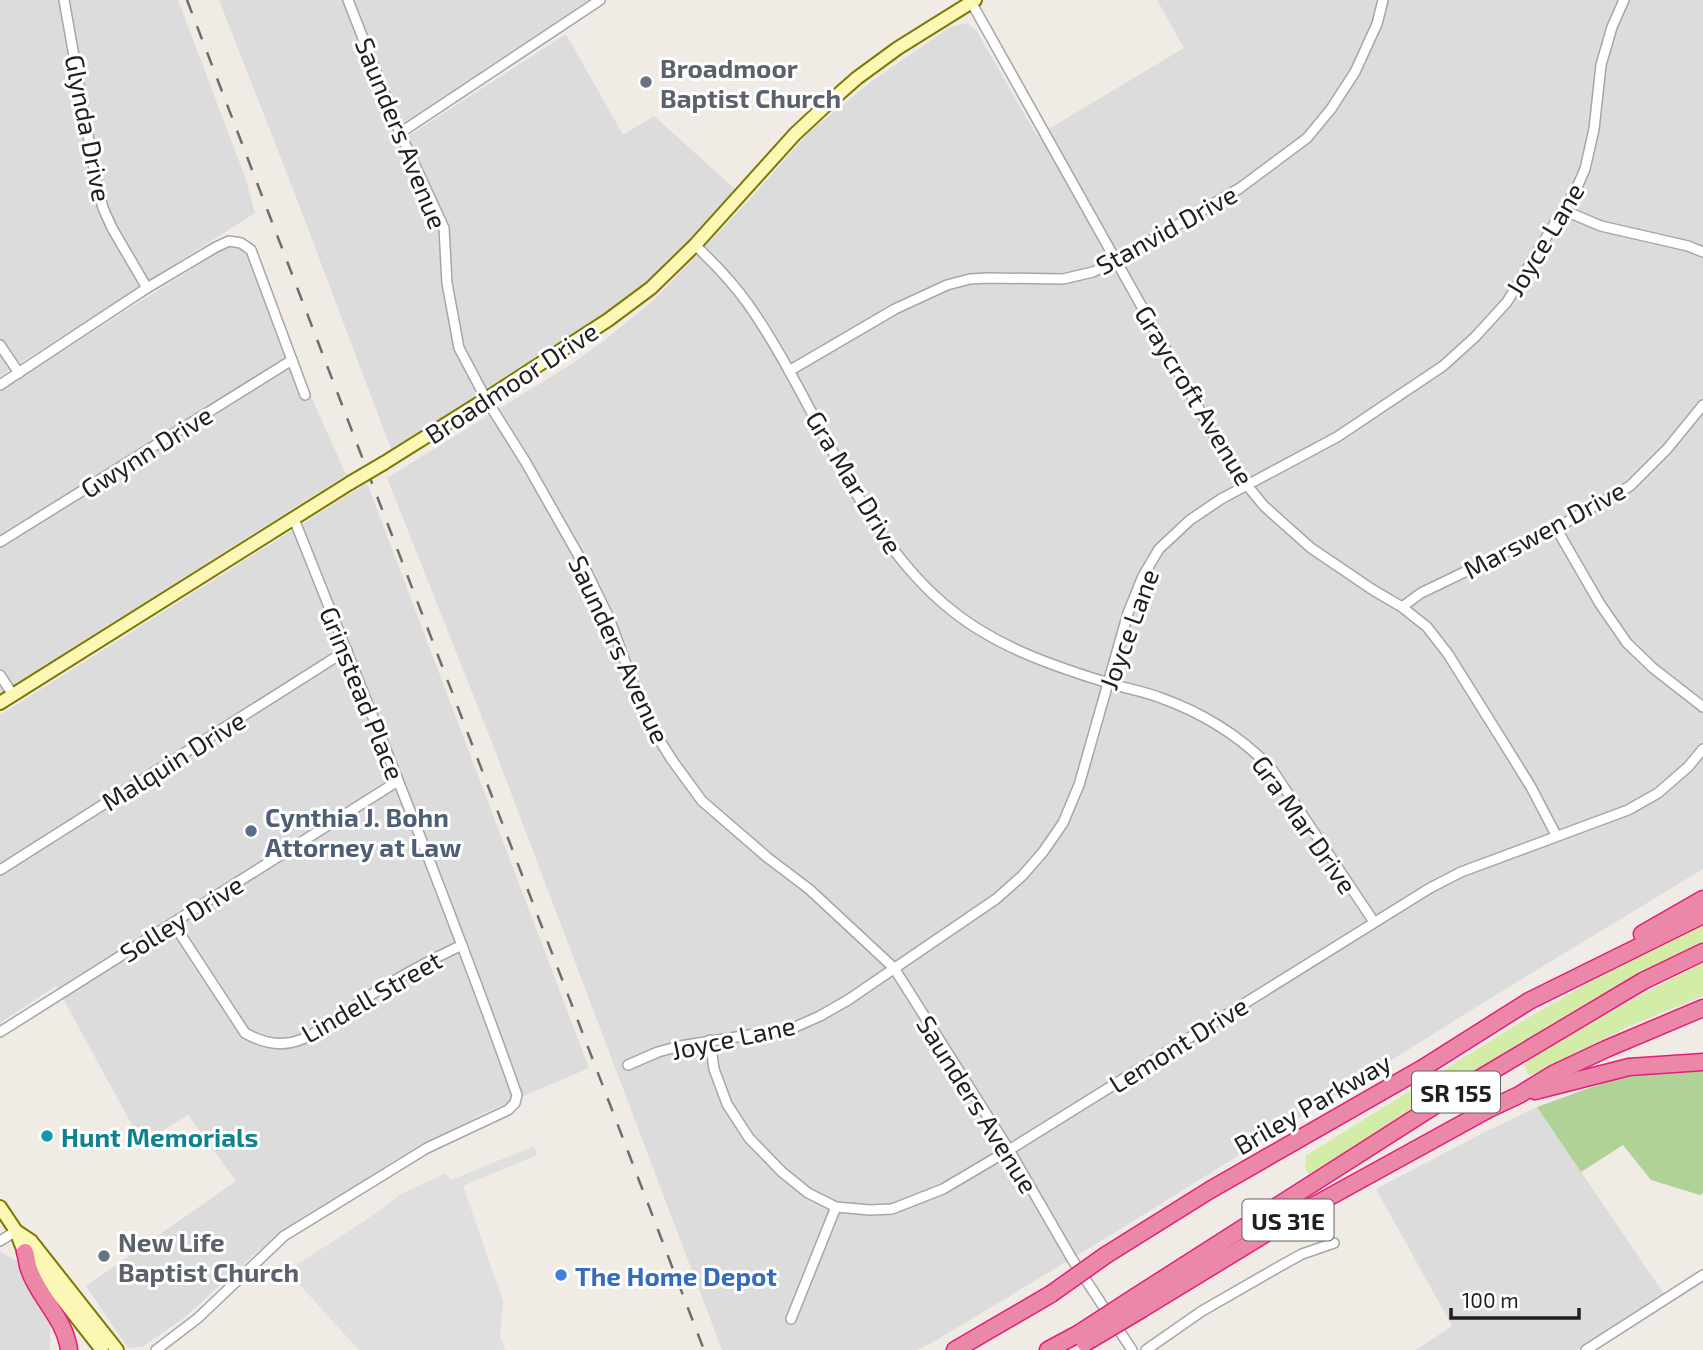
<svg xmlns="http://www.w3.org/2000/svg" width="1703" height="1350" font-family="'Exo 2',sans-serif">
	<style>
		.residential { fill: #dddcdc }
		.grass { fill: #d3eda8 }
		.forest { fill: #b0d297 }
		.parking { fill: #dfdfdf }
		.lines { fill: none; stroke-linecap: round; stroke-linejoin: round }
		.street-casing { stroke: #a6a6a6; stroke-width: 12 }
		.secondary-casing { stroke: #7c7900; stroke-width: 16 }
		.highway-casing { stroke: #e41c7b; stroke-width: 19 }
		.street { stroke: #fff; stroke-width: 9 }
		.secondary { stroke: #fdf7b6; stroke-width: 12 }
		.highway { stroke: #eb88a8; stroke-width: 16 }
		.rail { stroke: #6d6d6d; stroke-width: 2.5; stroke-dasharray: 14 14; stroke-linecap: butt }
		.secondary-bridge-casing { stroke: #7c7900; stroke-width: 16; stroke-linecap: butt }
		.highway-bridge-casing { stroke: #e41c7b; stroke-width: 19; stroke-linecap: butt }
		.secondary-bridge { stroke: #fdf7b6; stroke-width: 12 }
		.highway-bridge { stroke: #eb88a8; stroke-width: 16 }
		.worship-dot { fill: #6b7280; stroke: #fff; stroke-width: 2.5 }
		.service-dot { fill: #5c6f8a; stroke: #fff; stroke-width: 2.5 }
		.culture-dot { fill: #0f9aa8; stroke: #fff; stroke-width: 2.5 }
		.shop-dot { fill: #3f7fe0; stroke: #fff; stroke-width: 2.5 }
		.labels { text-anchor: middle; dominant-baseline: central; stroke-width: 6; stroke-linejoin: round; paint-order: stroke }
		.shield { fill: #fff; stroke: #626262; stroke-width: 2 }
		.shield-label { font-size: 24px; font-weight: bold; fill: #1f1f1f }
		.worship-label { font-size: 26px; font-weight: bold; fill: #5b616d; stroke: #fff; text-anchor: start }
		.street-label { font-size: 26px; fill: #1f1f1f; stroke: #fff }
		.service-label { font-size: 26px; font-weight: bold; fill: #4e5e75; stroke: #fff; text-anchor: start }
		.culture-label { font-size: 26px; font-weight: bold; fill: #0d838f; stroke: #fff; text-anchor: start }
		.shop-label { font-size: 26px; font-weight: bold; fill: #366cbe; stroke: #fff; text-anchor: start }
	</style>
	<rect width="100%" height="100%" fill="#f0ebe5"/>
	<g class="residential">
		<path d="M0 0H178L245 177 255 213 0 376Z"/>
		<path d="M219 0H593L403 125 407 137 566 34 623 135 654 116 735 189 680 251 637 293 583 330 391 449 293 189Z"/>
		<path d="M1157 0H1703V869L1499 993 1106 1238 933 1342 917 1350H722L491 740 387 478 573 363 601 343 655 299 748 201 809 132 872 81 950 27 967 23 976 30 1037 136 1184 48Z"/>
		<path d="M226 247H235L247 252 346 475 0 693V391Z"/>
		<path d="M367 483 589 1068 486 1112 395 1160 258 1251 184 1318 142 1347 128 1348 86 1286 236 1181 188 1115 142 1143 56 986 0 1023V715Z"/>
		<path d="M1537 1107 1664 1294 1577 1350H1416L1452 1326 1376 1189 1481 1134Z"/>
		<path d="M0 1252 17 1261 50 1324V1350H0Z"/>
	</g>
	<g class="grass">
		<path d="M1703 921V945L1317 1173 1314 1172 1308 1174 1304 1165H1306L1305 1156 1529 1017 1628 960Z"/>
		<path d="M1703 963V996L1630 1026 1529 1076 1524 1065 1526 1062C1584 1026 1642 993 1703 963Z"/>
	</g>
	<path class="forest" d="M1703 1066V1193L1700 1195 1651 1180 1623 1145 1581 1172 1537 1107 1639 1070Z"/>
	<path class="parking" d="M534 1146 537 1155 463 1186 503 1301 500 1337 505 1350H359L287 1271 366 1220 401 1194 446 1173 451 1180Z"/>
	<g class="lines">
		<g class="street-casing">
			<g id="street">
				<path d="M64 0 96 180 103 208 112 228 147 288"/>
				<path d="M348 0 400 133 444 228 447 283 459 348 486 399 525 461 580 558 609 618 636 691 652 728 672 760 702 801 768 858 809 889 894 968 1009 1150 1072 1259 1132 1350"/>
				<path d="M970 0 1221 448 1246 484 1264 506 1311 548 1373 590 1402 607 1427 627 1448 654 1495 729 1531 787 1556 835"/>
				<path d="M400 133 600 0"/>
				<path d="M1563 210 1601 226 1688 246 1703 252"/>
				<path d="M695 245C714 263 733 283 748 304 815 399 855 528 944 604 990 644 1047 664 1105 682 1123 688 1143 691 1161 698 1203 713 1240 736 1271 768L1374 922"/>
				<path d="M0 345 19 373"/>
				<path d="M789 371 895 309 947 285 970 279 989 278 1063 279 1093 272 1116 261 1240 188 1307 138 1331 109 1355 72 1377 24 1383 0"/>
				<path d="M0 385 147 288 216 247 229 241 241 243 251 250 305 395"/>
				<path d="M1556 528 1600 604 1627 643 1653 668 1703 707"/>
				<path d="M0 542 292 360"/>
				<path d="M1402 607 1421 593 1556 528 1630 486 1667 449 1703 405"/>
				<path d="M0 675 13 695"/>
				<path d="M0 870 347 650"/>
				<path d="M173 923 245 1033C261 1042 279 1047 297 1041 319 1034 346 1011 366 998 397 978 428 961 462 945"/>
				<path d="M0 1032 398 781"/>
				<path d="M710 1040 714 1069 727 1104 749 1138 782 1172 808 1193 836 1207 870 1210 892 1209 943 1189 1009 1150 1430 888 1461 872 1628 810 1658 793 1688 767 1703 749"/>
				<path d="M628 1065 658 1052 680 1046 793 1028 820 1016 848 1000 996 899 1022 876 1043 852 1063 823 1079 785 1128 613 1143 576 1159 549 1190 520 1221 499 1337 437 1443 366 1475 337 1507 302 1578 185 1585 169 1594 129 1601 65 1612 27 1624 0"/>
				<path d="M0 1241 16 1231"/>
				<path d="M791 1319 836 1207"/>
				<path d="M156 1350 198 1318 284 1236 427 1148 508 1110 515 1103 517 1095C448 901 370 710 294 519"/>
				<path d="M1146 1350 1202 1311 1275 1269 1302 1254 1334 1243"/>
				<path d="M1586 1350 1703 1275"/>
			</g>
		</g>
		<g class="secondary-casing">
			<g id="secondary">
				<path d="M384 463 486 399 608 320 651 288 695 245 795 134 824 107 857 78 898 48 975 0"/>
				<path d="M0 703 350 483"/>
				<path d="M0 1207 16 1231 23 1249 102 1350"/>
				<path d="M16 1231 31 1241 117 1350"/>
			</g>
		</g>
		<g class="highway-casing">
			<g id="highway">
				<path d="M1642 934 1703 899"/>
				<path d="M1535 1091 1629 1067 1703 1062"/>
				<path d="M25 1252C27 1258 27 1264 29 1269 38 1297 65 1318 69 1350"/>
				<path d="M1106 1255 1210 1190 1423 1068 1529 1001 1703 915"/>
				<path d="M1135 1297 1445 1099 1643 981 1703 952"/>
				<path d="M1142 1309 1291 1218 1489 1109 1519 1095 1553 1074 1606 1049 1703 1008"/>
				<path d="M955 1350 1051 1294"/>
				<path d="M1048 1350 1078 1334"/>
			</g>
		</g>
		<use href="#street" class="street"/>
		<use href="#secondary" class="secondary"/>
		<use href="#highway" class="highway"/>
		<path class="rail" d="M187 0 704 1350"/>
		<g class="secondary-bridge-casing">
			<path id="secondary-bridge" d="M350 483 384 463"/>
		</g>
		<g class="highway-bridge-casing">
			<g id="highway-bridge">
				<path d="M1051 1294 1106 1255"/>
				<path d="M1078 1334 1135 1297"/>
				<path d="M1085 1343 1142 1309"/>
			</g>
		</g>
		<use href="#secondary-bridge" class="secondary-bridge"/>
		<use href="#highway-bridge" class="highway-bridge"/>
	</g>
	<g class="worship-dot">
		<circle cx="646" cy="82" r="7"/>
		<circle cx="104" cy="1256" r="7"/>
	</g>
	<circle class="service-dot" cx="251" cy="831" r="7"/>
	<circle class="culture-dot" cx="47" cy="1136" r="7"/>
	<circle class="shop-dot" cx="561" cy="1275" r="7"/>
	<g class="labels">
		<g class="shield">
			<rect x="1412" y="1071.5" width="88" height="41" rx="5"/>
			<rect x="1242.5" y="1199.5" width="91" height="41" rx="5"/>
		</g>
		<g class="shield-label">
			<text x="1456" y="1092">SR 155</text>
			<text x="1288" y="1220">US 31E</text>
		</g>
		<g class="worship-label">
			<text x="660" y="67">Broadmoor<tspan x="660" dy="30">Baptist Church</tspan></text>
			<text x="118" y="1241">New Life<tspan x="118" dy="30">Baptist Church</tspan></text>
		</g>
		<g class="street-label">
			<text transform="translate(89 128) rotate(79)">Glynda Drive</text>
			<text transform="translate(402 133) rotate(68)">Saunders Avenue</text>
			<text transform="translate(1166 229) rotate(-29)">Stanvid Drive</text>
			<text transform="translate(1544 239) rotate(-59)">Joyce Lane</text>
			<text transform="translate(511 382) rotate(-33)">Broadmoor Drive</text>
			<text transform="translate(1195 395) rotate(59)">Graycroft Avenue</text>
			<text transform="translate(146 451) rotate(-32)">Gwynn Drive</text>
			<text transform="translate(855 482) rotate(59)">Gra Mar Drive</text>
			<text transform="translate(1544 529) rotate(-28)">Marswen Drive</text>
			<text transform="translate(1128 629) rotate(-70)">Joyce Lane</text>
			<text transform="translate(620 649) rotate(65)">Saunders Avenue</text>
			<text transform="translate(363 693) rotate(68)">Grinstead Place</text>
			<text transform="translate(173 760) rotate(-32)">Malquin Drive</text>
			<text transform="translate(1305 824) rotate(55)">Gra Mar Drive</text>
			<text transform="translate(181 918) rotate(-32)">Solley Drive</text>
			<text transform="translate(371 996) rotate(-30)">Lindell Street</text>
			<text transform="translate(733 1037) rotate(-12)">Joyce Lane</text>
			<text transform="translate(1178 1044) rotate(-32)">Lemont Drive</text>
			<text transform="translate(1312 1103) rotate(-30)">Briley Parkway</text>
			<text transform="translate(978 1104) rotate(58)">Saunders Avenue</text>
		</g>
		<g class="service-label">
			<text x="265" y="816">Cynthia J. Bohn<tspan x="265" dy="30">Attorney at Law</tspan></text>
		</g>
		<g class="culture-label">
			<text x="61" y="1136">Hunt Memorials</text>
		</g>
		<g class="shop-label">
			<text x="575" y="1275">The Home Depot</text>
		</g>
	</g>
	<path d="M1451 1308v10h128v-10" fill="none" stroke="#1f1f1f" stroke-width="3.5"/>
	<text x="1462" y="1308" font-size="21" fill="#1f1f1f" stroke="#ffffff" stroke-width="5" paint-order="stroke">100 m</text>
</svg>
